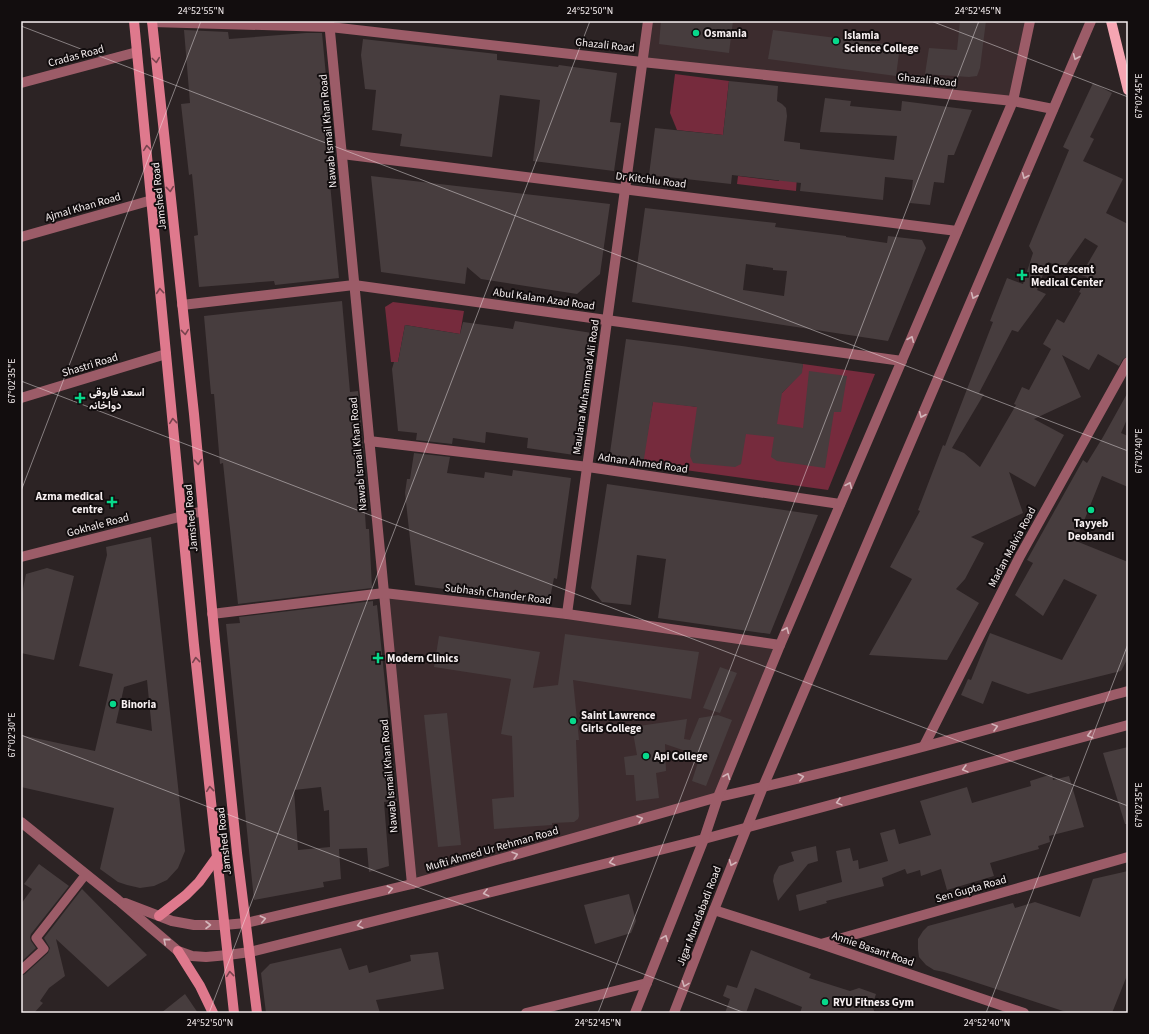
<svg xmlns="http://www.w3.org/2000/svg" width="1149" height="1034" font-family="'Source Sans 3',Vazirmatn,sans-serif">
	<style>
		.built { fill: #3c2c2e }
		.green { fill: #762b3d }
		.building { fill: #473d3e; fill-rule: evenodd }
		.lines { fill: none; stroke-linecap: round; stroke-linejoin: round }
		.service { stroke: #9c5c68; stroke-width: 9 }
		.minor { stroke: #9c5c68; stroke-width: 10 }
		.tertiary { stroke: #9c5c68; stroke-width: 10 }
		.secondary { stroke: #df798d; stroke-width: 10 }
		.primary { stroke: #f5a5b2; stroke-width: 10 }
		.oneway { stroke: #d3b5ba }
		.oneway2 { stroke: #78434e }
		.ticks { fill: none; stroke: #f7f0f1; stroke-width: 1; stroke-opacity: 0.45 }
		.poi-dot { fill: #07d98b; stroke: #120d0e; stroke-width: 1.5 }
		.labels { text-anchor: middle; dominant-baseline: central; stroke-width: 4; stroke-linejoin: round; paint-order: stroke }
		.poi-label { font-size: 11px; font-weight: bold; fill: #f7f0f1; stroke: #120d0e; text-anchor: start }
		.street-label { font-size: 11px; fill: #f7f0f1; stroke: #120d0e }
		.neatline { fill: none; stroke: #f7f0f1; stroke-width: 1.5 }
		.ticks-label { font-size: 10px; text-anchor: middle; fill: #f7f0f1 }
	</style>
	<rect width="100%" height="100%" fill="#2c2324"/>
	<g class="built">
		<path d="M648 21H1030L1013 101 643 62Z"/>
		<path d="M384 593 780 645 718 797 412 884Z"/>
	</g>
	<g class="green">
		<path d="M675 74 729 81 723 135 677 130 670 113Z"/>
		<path d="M780 175 797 177 796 191 737 184 738 176 779 181Z"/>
		<path d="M393 302 464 311 460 334 405 325 398 362H391L385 307Z"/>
		<path d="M803 364 875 374 828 490 642 464 653 401 721 410 782 393 801 373Z"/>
	</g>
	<g class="building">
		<path d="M661 21H733L729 53 659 44Z"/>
		<path d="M960 21H986L980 68 977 76 969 77 925 74 929 48 957 50Z"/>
		<path d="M184 30 228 32 229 39 306 33H322L327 87 321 88 339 278 275 285 274 281 199 287 194 236 198 235 192 174 189 175 181 104 190 103Z"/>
		<path d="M773 30 900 46 896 76 768 59Z"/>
		<path d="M363 39 497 54V60L558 67 559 65 617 73 610 122 621 123 614 171 533 161 540 100 500 95 492 157 400 146 402 134 372 130 376 90 365 89 361 55Z"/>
		<path d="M729 81 778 86 777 101 782 104 786 108 787 116 784 141 800 143V149L894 160 897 136 820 132 825 98 851 101 850 106 901 111 902 101 972 110 954 155H948L944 183 934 182 930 205 910 203 913 180 885 177 883 200 800 191 801 183 732 175 731 184 649 175 655 128 723 135Z"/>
		<path d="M1093 83 1112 93 1090 137 1094 139 1083 161 1123 179 1106 213 1128 224V356L1123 359 1119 366 1098 354 1089 370 1062 355 1081 397 1034 419 1064 435 1035 487 1009 472 1023 513 971 537 984 543 965 579 956 589 979 603 947 660 869 655 912 579 890 567 920 511 918 510 943 445 945 446 993 322 990 321 1007 278 1023 284 1033 253 1029 246 1069 150 1063 147ZM1085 238 1098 246 1081 275 1087 277 1079 292 1081 293 1064 323 1057 319 1043 344 1051 349 1029 390 1022 387 1014 404 1016 405 980 467 964 453 952 448 984 394 979 393 1012 330 1018 332 1046 294 1037 290 1048 262 1064 268Z"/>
		<path d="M371 176 610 204 600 274 577 294 481 279 467 267 465 284 381 272Z"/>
		<path d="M645 208 776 223 775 227 846 236V237L887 243 888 236 922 240 926 248 888 341 632 302ZM746 264 773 268V270L787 271 784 296 743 290Z"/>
		<path d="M342 301 350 392 358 391 365 468H362L366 529H369L372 588 238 604 223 463 220 464 214 394H211L204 316Z"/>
		<path d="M515 321 592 333 574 455 527 448 528 438 486 432 485 443 453 438 452 444 416 440 417 433 398 431 392 369 394 362H398L405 325 460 334 463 322 513 329Z"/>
		<path d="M626 339 682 346 803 364 802 373 782 393 777 424 803 428 809 371 847 376 841 412H834L825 468 777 461 771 457 774 437 746 434 741 464 735 467 693 463 690 456 697 407 653 402 643 465 609 460Z"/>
		<path d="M1128 392V417L1121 433 1128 436V487L1102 476 1076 541 1128 562V658L1121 671 1028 694 992 681 983 704 961 695 968 679 971 680 990 633 1062 660 1097 595 1064 579 1043 616 1015 595 1033 563 1027 560 1083 460 1087 463 1103 437Z"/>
		<path d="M414 453 450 457 447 473 484 478 485 472 512 476 513 470 571 478 557 579 554 578 549 603 415 585 405 493 407 479H410Z"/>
		<path d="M607 484 818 515 770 634 658 618 666 559 637 555 631 605 602 602 591 588Z"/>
		<path d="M151 537 185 851 178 868 167 880 154 886 140 888 127 885 118 882 100 869 114 808 21 787V735L95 751 113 674 79 666 107 555 106 547ZM147 680 152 731 116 723 124 687Z"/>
		<path d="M47 568 74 576 54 660 21 653V598L26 574Z"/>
		<path d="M373 601V606L377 605 397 801 384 802 389 866 369 872 367 848 339 849 341 879 323 882 324 887 254 900 226 624 240 623 239 617ZM321 787 324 811 329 810 330 847 298 850 294 790Z"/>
		<path d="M565 634 699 652 691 699 573 680 579 740H576L579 816 578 819 574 822 552 823V825L494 829 492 799 514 797 512 736 501 734 511 679 434 667 439 636 540 652 533 688 558 685Z"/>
		<path d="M720 667 737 673 720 713 703 708Z"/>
		<path d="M447 713 461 845 438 847 424 715Z"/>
		<path d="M718 715 732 720 706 786 692 781 700 756 665 744 666 771 656 773 659 798 636 801 634 775H626L624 757 637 755 632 727 687 719 684 739 690 740 699 718Z"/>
		<path d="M1128 747V824H1125L1103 753Z"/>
		<path d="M1052 774 1053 780 1069 776 1084 827 1049 836 1050 842 1038 846 1039 849 990 863 994 876 947 890 941 869 921 876 920 870 907 874 905 869 882 878 884 886 826 901 827 903 799 911 796 895 842 882 836 851 850 848 853 861 858 860 859 869 888 861 880 833 895 829 899 844 931 835 920 801 967 787 972 803 1031 786 1030 781Z"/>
		<path d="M816 846 818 861 808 864 778 901 773 881 774 875 779 866 794 861 791 852Z"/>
		<path d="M39 864 69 886 31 934 30 937 31 941 36 948 21 962V904L32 889 24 884Z"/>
		<path d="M1128 871V973L1112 1013H1069L944 972 934 970 926 965 919 957 918 949V939L923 931 928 926 1013 903 1015 908 1035 902 1080 917 1093 879Z"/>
		<path d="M82 889 147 955 108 987 56 939 65 976 49 988 40 1001 43 1003 34 1013H21V976L25 974 48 953 50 948 44 938Z"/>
		<path d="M629 894 636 921 631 933 595 944 584 905Z"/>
		<path d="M341 948 349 970 367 965 369 973 411 961 410 955 438 952 444 989 376 1000 380 1013H266L261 973 270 964Z"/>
		<path d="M751 950 811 974 809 978 850 991 859 988 876 994 872 1006 875 1013H800L802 1007 755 988 746 1013H725L730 999 723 996 727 985 737 988Z"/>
		<path d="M185 994 198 1013H161Z"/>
	</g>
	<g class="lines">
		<path class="service" d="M21 970 44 949 36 938 86 874"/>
		<g class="minor">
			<path d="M329 21 412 884"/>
			<path d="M152 22 330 27 642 62 1013 101 1053 109"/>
			<path d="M21 83 137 52"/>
			<path d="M342 154 957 231"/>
			<path d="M21 237 152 200"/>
			<path d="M182 305 354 285 902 361"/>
			<path d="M21 398 166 354"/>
			<path d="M369 441 588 467 840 504"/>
			<path d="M21 557 203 511"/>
			<path d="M212 614 384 593 567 614 780 645"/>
			<path d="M567 614 648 21"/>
			<path d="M924 746 1020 556 1128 362"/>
			<path d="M21 822 118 900 178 951 192 956 206 957 228 955"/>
			<path d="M125 903 172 921 194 925H224"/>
			<path d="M714 910 821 944 1024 1013"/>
			<path d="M821 944 1128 857"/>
			<path d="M526 1013 647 983"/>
		</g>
		<g class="tertiary">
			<path d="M224 925 246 923 412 884 718 797C856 767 992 728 1128 691"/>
			<path d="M228 955 250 952 704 839 1128 725"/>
			<path d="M635 1013 704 839 718 797 780 645 1013 101 1030 21"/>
			<path d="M674 1013 714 910 763 787 1091 21"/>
		</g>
		<g class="secondary">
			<path d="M134 21 194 645 234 1013"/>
			<path d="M152 21 194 414 215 641 237 853 257 1013"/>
			<path d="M159 916 186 895 199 882 217 857"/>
			<path d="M178 951 200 986 213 1013"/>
		</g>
		<path class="primary" d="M1111 21 1128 90"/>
	</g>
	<defs><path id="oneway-chevron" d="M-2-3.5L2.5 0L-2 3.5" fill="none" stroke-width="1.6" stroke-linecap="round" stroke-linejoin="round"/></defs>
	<g class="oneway">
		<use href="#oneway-chevron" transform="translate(1076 57) rotate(113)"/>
		<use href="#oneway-chevron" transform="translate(1025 176) rotate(113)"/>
		<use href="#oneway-chevron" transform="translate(974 296) rotate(113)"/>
		<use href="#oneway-chevron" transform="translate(911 339) rotate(-67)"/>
		<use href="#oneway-chevron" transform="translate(922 415) rotate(113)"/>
		<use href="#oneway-chevron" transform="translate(849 485) rotate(-67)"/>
		<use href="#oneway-chevron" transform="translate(786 630) rotate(-67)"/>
		<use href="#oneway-chevron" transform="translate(995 727) rotate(-15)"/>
		<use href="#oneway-chevron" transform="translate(1090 735) rotate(165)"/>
		<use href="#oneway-chevron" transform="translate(965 769) rotate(165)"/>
		<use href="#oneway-chevron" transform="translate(727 776) rotate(-68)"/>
		<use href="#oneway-chevron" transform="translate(801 777) rotate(-14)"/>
		<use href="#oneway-chevron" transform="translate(839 802) rotate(165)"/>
		<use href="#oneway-chevron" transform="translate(640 819) rotate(-16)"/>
		<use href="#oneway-chevron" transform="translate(515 855) rotate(-16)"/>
		<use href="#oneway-chevron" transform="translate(612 862) rotate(166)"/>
		<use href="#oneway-chevron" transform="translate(732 863) rotate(112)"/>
		<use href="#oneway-chevron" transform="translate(390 889) rotate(-13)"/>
		<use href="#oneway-chevron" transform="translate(486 893) rotate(166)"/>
		<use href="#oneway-chevron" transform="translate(263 919) rotate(-13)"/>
		<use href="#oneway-chevron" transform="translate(208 925)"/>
		<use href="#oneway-chevron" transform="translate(360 925) rotate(166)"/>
		<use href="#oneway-chevron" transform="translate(665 938) rotate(-68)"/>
		<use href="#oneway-chevron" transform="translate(166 941) rotate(-140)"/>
		<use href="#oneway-chevron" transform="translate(685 984) rotate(111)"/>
	</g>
	<g class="oneway2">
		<use href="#oneway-chevron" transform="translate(156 60) rotate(83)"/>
		<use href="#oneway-chevron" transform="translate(147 148) rotate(-96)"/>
		<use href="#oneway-chevron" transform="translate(170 189) rotate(84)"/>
		<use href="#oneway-chevron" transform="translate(160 291) rotate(-95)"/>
		<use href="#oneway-chevron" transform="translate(185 332) rotate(84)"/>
		<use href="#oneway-chevron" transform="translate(173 421) rotate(-96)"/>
		<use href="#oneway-chevron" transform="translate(198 462) rotate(85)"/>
		<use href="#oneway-chevron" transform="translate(196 660) rotate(-96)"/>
		<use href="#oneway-chevron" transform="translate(210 789) rotate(-96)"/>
		<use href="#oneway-chevron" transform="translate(230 974) rotate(-96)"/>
	</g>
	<path class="ticks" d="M931 21 1128 97M21 26 1128 451M21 381 1128 806M21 491 201 21M21 735 745 1013M209 1013 590 21M598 1013 979 21M986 1013 1128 644"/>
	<g class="poi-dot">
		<circle cx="696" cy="33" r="4"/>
		<circle cx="836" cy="41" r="4"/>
		<path d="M1020 269h4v4h4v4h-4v4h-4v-4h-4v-4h4z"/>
		<path d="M78 392h4v4h4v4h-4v4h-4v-4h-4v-4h4z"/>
		<path d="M110 496h4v4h4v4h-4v4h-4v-4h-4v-4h4z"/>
		<circle cx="1091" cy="510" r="4"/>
		<path d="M376 652h4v4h4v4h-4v4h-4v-4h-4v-4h4z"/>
		<circle cx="113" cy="704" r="4"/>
		<circle cx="573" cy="721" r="4"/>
		<circle cx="646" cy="756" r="4"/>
		<circle cx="825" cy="1002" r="4"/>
	</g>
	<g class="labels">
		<g class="poi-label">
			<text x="704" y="33">Osmania</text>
			<text x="844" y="35">Islamia<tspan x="844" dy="13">Science College</tspan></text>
			<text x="1031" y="269">Red Crescent<tspan x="1031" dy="13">Medical Center</tspan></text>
			<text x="89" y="392">اسعد فاروقی<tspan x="89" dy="13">دواخانہ</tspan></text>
			<text x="103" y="496" text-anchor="end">Azma medical<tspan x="103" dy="13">centre</tspan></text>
			<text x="1091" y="523" text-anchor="middle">Tayyeb<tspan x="1091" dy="13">Deobandi</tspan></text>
			<text x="387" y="658">Modern Clinics</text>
			<text x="121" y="704">Binoria</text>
			<text x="581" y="715">Saint Lawrence<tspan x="581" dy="13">Girls College</tspan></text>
			<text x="654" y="756">Api College</text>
			<text x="833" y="1002">RYU Fitness Gym</text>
		</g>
		<g class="street-label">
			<text transform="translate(605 45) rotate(6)">Ghazali Road</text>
			<text transform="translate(76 56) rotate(-15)">Cradas Road</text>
			<text transform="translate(927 80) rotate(6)">Ghazali Road</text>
			<text transform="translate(328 131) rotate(-95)">Nawab Ismail Khan Road</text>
			<text transform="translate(651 180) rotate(7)">Dr Kitchlu Road</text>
			<text transform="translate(159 196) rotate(-96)">Jamshed Road</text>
			<text transform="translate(83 207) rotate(-16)">Ajmal Khan Road</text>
			<text transform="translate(544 299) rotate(8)">Abul Kalam Azad Road</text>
			<text transform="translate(90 365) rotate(-17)">Shastri Road</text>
			<text transform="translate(586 387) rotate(-82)">Maulana Muhammad Ali Road</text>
			<text transform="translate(358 454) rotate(-95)">Nawab Ismail Khan Road</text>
			<text transform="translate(643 463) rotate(8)">Adnan Ahmed Road</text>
			<text transform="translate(191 518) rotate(-95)">Jamshed Road</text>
			<text transform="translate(98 525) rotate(-15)">Gokhale Road</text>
			<text transform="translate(1012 547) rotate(-62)">Madan Malvia Road</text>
			<text transform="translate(498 594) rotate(7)">Subhash Chander Road</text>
			<text transform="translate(389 776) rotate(-95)">Nawab Ismail Khan Road</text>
			<text transform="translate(224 841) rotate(-96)">Jamshed Road</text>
			<text transform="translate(492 849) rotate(-16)">Mufti Ahmed Ur Rehman Road</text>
			<text transform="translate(971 889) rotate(-16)">Sen Gupta Road</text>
			<text transform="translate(699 916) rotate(-69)">Jigar Muradabadi Road</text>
			<text transform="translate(873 949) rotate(19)">Annie Basant Road</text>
		</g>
	</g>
	<rect width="1149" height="1034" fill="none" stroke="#120d0e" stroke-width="44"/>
	<rect x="22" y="22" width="1105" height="990" class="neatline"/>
	<g class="ticks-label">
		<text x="201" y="14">24°52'55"N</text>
		<text x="590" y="14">24°52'50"N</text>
		<text x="978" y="14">24°52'45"N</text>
		<text transform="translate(1138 96) rotate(-90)" y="4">67°02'45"E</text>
		<text transform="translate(11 381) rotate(-90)" y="4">67°02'35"E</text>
		<text transform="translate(1138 451) rotate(-90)" y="4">67°02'40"E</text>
		<text transform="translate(11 735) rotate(-90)" y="4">67°02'30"E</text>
		<text transform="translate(1138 805) rotate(-90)" y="4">67°02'35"E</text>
		<text x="210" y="1026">24°52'50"N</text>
		<text x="598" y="1026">24°52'45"N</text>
		<text x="987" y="1026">24°52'40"N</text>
	</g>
</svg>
